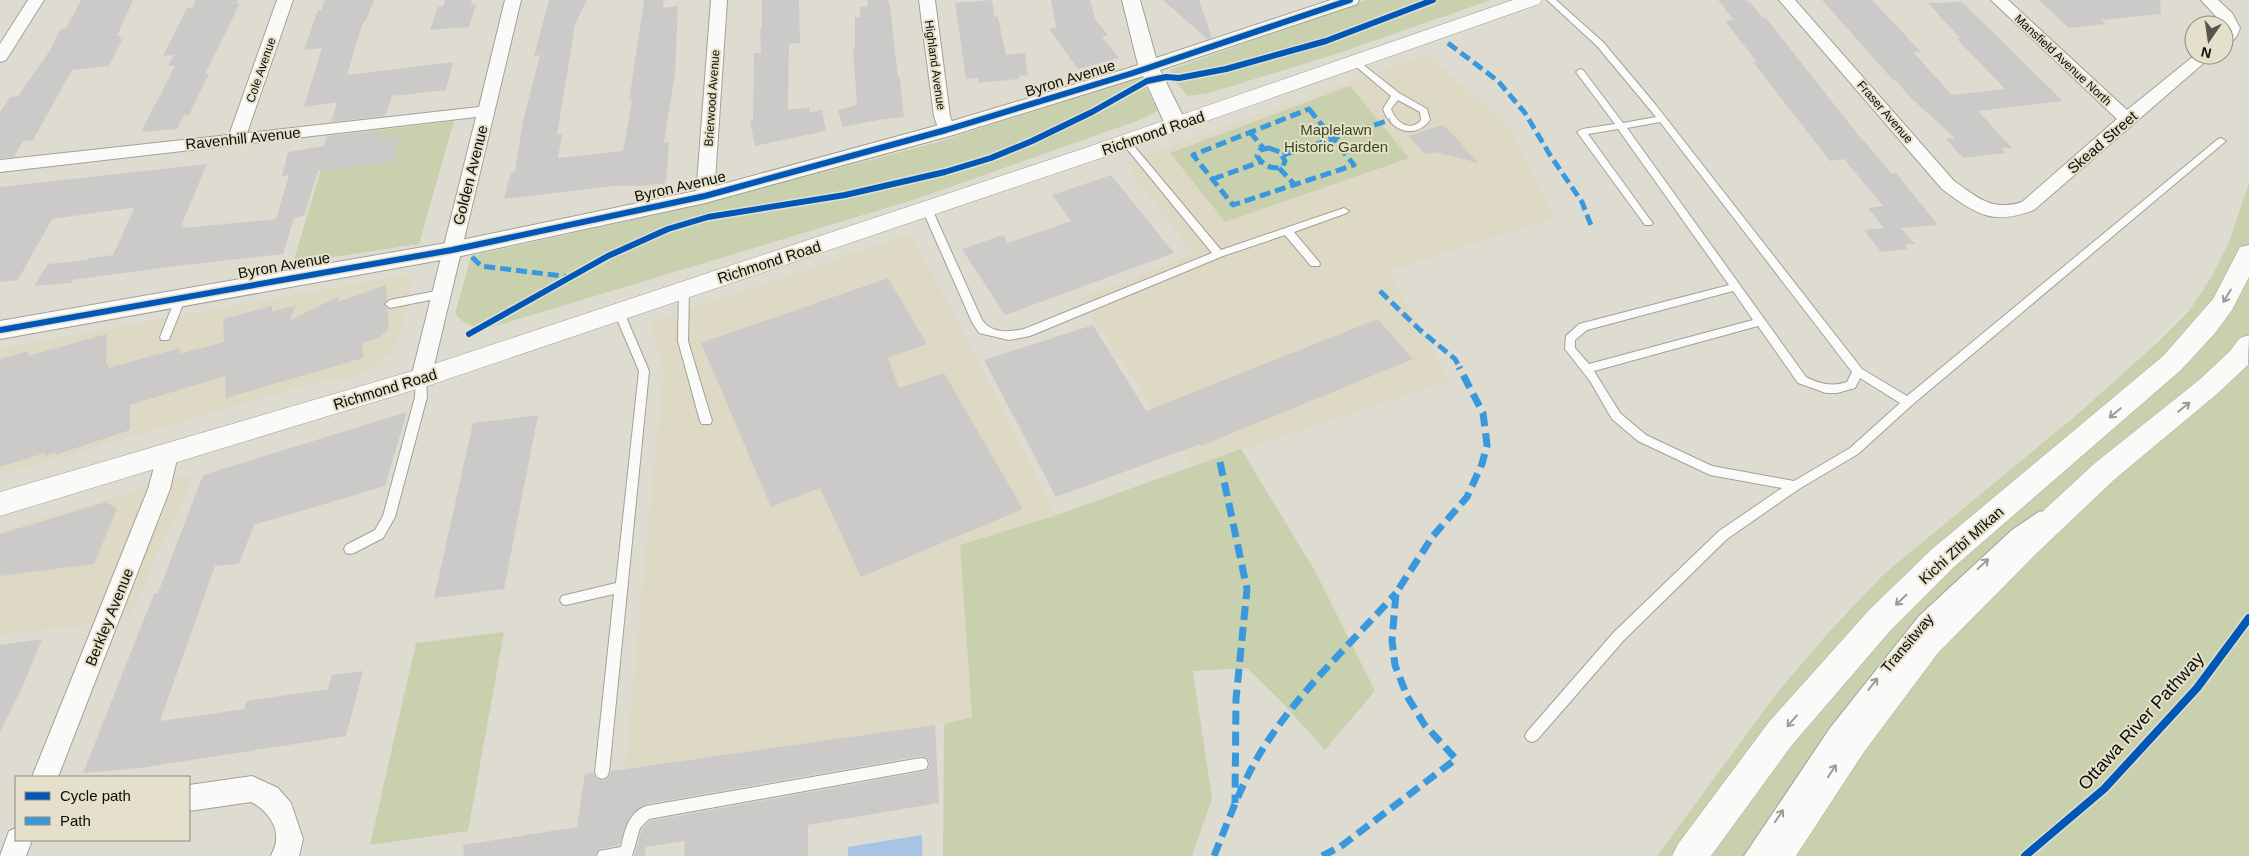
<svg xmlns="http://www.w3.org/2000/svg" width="2249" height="856" font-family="Arial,sans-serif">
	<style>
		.built { fill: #ddd9c4 }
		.green { fill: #c9d0ad }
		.water { fill: #a7c4e5 }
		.building { fill: #cccac9 }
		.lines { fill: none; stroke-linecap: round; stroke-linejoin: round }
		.service-casing { stroke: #a2a198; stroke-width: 2 }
		.minor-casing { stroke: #a2a198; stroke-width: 2 }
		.tertiary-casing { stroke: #a2a198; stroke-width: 2 }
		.secondary-casing { stroke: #a2a198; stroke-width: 1 }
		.trunk-casing { stroke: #a2a198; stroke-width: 1 }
		.service { fill: #fafaf8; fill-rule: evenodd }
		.minor { fill: #fafaf8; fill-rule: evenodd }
		.tertiary { fill: #fafaf8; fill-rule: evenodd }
		.secondary { fill: #fafaf8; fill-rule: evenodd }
		.trunk { fill: #fafaf8; fill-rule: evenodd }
		.quiet-far1 { stroke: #3a99dd; stroke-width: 5; stroke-dasharray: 11 5; stroke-linecap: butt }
		.quiet { stroke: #3a99dd; stroke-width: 7; stroke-dasharray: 14 7; stroke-linecap: butt }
		.cycleway-far1-casing { stroke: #e4e0cb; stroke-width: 9 }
		.cycleway-casing { stroke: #e4e0cb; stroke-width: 11 }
		.cycleway-far1 { stroke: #0057b8; stroke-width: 6 }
		.cycleway { stroke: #0057b8; stroke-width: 8 }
		.oneway { stroke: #9c9b97 }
		.labels { text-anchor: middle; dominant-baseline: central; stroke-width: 4; stroke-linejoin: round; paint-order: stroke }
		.far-street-label { font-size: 12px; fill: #0e0c06; stroke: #e4e0cb }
		.street-label { font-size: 15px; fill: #0e0c06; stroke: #e4e0cb }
		.park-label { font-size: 15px; fill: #3d4819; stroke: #e4e0cb }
		.near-street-label { font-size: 18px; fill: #0e0c06; stroke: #e4e0cb }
	</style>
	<rect width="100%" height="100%" fill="#dedcd1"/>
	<g class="built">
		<path d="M1428 54 1510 129 1554 218 1389 271 1450 381 1192 466 1079 299 1193 254 1124 163Z"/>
		<path d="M912 234 1057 515 960 545 972 717 935 725 625 768 663 374 650 322Z"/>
		<path d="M408 274 413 279 399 338 390 354 369 370 350 378 317 382 0 475V348Z"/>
		<path d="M194 474 131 614 78 626 0 635V530Z"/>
	</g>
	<g class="green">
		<path d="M1366 0H1491L1333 55 1209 93 1188 96 1176 83 1170 70Z"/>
		<path d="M1141 76 1157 111 1145 118 916 199 499 325C479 329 469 329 455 314L471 256 694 206 935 143Z"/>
		<path d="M1350 86 1409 158 1225 222 1170 153Z"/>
		<path d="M454 121 419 244 293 263 331 136Z"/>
		<path d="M2249 183V856H1657L1777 693 1828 633 1884 574 2079 413 2156 344 2190 310 2212 276 2229 242Z"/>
		<path d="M1241 449 1315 571 1375 691 1325 750 1280 700 1247 668 1193 671 1212 799 1192 856H943L944 724 972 717 960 545 1057 515Z"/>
		<path d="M504 632 468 831 370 845 416 643Z"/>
	</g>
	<path class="water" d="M922 835V856H848V847Z"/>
	<g class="building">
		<path d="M81 0H133L117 36H121L119 39H123L109 66 72 70 33 140 23 141 14 157 0 158V112L10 97 18 96 49 52 61 29 66 28Z"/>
		<path d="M196 0H238L236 4 240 3 205 74H209L189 115H184L177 129 141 132 175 66H168L174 55 163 56 187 8H192Z"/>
		<path d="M325 0H374L367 18 362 25 347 75 453 62 446 90 392 96 385 116 331 122 337 102 304 107 322 48 304 50 318 10H321Z"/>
		<path d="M445 0H472L471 5 476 4 469 27 430 30 438 7 443 6Z"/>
		<path d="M549 0H587L575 25 557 135 562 134 558 158 623 151 632 100 629 101 644 0H664L663 8 678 6 675 73 664 143 669 142 666 183 642 186H614L504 199 511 172H515L523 121 540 55 534 56Z"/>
		<path d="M762 0H799L800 43 789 44 788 110 809 107 810 112 822 110 826 131 755 146 750 121 753 120 754 53H761L760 29 762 28Z"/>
		<path d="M867 0H888L889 4H890L894 43 898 78H900L904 117 878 120 843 127 838 110 857 105 853 48 855 47V17H860V7L868 6Z"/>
		<path d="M992 0 995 17H998L1006 55 1025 53 1028 75 1018 76 1019 79 979 83 978 78 966 79 955 3Z"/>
		<path d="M1051 0H1090L1095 19 1108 35 1102 37 1119 58 1078 69 1049 29 1056 27Z"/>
		<path d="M1163 0H1199L1212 38 1207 39Z"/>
		<path d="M1718 0H1745L1751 3 1763 18H1766L1856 132 1891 173H1896L1938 225 1901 228 1915 244 1905 245 1908 249 1881 252 1864 230 1884 228 1868 208 1883 206 1844 159 1830 161 1753 62H1757L1725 21 1734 20Z"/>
		<path d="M1822 0H1872L1921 52H1913L1952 95 2005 89 1957 39 1960 38 1928 3 1962 2 2063 101 1978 111 2012 148H2001L2006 153 1963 158 1946 139 1955 138 1912 99 1895 80H1893Z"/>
		<path d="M2039 0H2160L2161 14 2101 20 2106 24 2069 28Z"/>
		<path d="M1443 125 1462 144H1460L1479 163 1435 152 1426 155 1408 136Z"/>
		<path d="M380 130 377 138 399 136 392 162 318 171 304 216 294 218 283 254 167 267 73 280 71 283 34 286 48 264 87 260 89 258 113 255 134 209 131 208 52 219 18 280 0 282V187L207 164 181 226 184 225 183 228 276 219 289 175 282 176 288 152 324 146 327 136Z"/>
		<path d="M1111 175 1174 253 1005 315 962 249 1003 235 1008 243 1071 221 1052 195Z"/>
		<path d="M888 278 927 344 888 358 899 388 944 373 1023 509 861 577 820 488 771 507 701 343Z"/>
		<path d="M386 285 387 300 383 304 387 308 389 328 378 338 362 343 363 358 226 398 225 376 130 405V430L55 455 56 452 45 456V453L0 467V359L28 351V356L107 334 106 364 109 363 108 368 180 348 179 354 224 342 223 319 272 306V312L296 305 290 320 338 297V302Z"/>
		<path d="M1378 319 1413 359 1201 446 1200 444 1056 497 984 360 1093 325 1146 411Z"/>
		<path d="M407 412 385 486 254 525 239 564 215 566 160 721 244 709 246 701 328 689 332 675 363 671 346 736 140 768 83 773 154 594 158 593 203 475Z"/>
		<path d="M538 415 504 589 434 598 473 423Z"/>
		<path d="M106 502 117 509 94 564 0 576V534Z"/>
		<path d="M42 639 24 683 0 732V645Z"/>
		<path d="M935 725 939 803 808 825V856H684L685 841 646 847 645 856H634L642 829 650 821 926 771 930 765 928 758 921 756 646 804 630 817 619 845 599 849 595 856H464L463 845 577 827 585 774 594 773 596 779 603 781 609 778 611 771Z"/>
	</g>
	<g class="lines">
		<g class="service-casing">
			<g id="service">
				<path d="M1547 0H1556L1603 42 1655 104 1862 369 1907 396 2218 139 2221 138 2226 141 1912 405 1858 454 1799 489 1727 539 1624 640 1537 740 1532 742 1527 740 1525 736 1527 732 1614 632 1719 531 1782 488 1710 475 1638 441 1612 419 1590 381 1565 349 1566 336 1579 324 1729 285 1618 129 1588 134 1651 221 1653 223 1651 225H1645L1577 132 1582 129 1615 124 1576 72 1580 69 1583 70 1623 123 1656 117 1597 46ZM1660 122 1852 372 1847 382C1832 387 1820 384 1806 377L1627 128ZM1733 291 1753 320 1589 364 1575 348V340L1587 330ZM1758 326 1798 383 1826 393H1837L1855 388 1860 378 1900 403 1850 448 1794 481 1712 466 1646 435 1620 413 1594 371Z"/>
				<path d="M1356 59 1399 93 1427 109 1430 120C1415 140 1390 131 1383 109L1391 96 1353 64 1352 62ZM1398 100 1420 112 1421 120C1410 133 1396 122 1391 109Z"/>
				<path d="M1126 139 1129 140 1221 250 1341 209 1344 208 1349 211 1347 213 1294 232 1319 262 1320 264 1319 266H1311L1285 235 1223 256 1030 336 1009 340 979 333 972 322 922 209 924 207H930L932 209 982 320C992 334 1009 332 1024 329L1212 253 1123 144V140Z"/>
				<path d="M684 287 689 291 688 341 712 421 710 424H702L700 421 678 341 679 291Z"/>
				<path d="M441 290 446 294 445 297 390 308 385 304 390 300Z"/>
				<path d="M181 293 186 297 170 337 169 340H161L160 337 176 297Z"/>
				<path d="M619 308 624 312 649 371 609 772 607 777 602 779 597 777 595 772 614 594 566 605 562 604 560 600 562 596 566 595 616 583 639 371 614 312Z"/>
				<path d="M421 374 426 378 427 397 395 517 383 538 354 553 350 554 346 553 344 549 346 545 375 530 383 516 415 397 416 378Z"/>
				<path d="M2040 511 2044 513 2046 516 2044 519 2020 538 1927 624 1840 736 1759 856H1744L1830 728 1919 616 2012 530Z"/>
				<path d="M921 758 926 759 928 764 926 769 921 770 649 819 640 828 632 856H597L599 851 621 847C625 830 628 813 646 806Z"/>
			</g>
		</g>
		<g class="minor-casing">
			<g id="minor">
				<path d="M28 0H44L6 60 0 62V44Z"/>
				<path d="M277 0H293L247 133 479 107 505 0H521L431 378 428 383 421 386 414 383 411 378 476 117 0 172V160L229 135Z"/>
				<path d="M711 0H727L714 196 711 200 705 202 699 200 696 196Z"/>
				<path d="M919 0H935L950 116 955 130 952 134H940L934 116Z"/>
				<path d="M1779 0H1795L1954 181C1977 197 1992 212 2022 202L2117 119 1991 0H2008L2127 110 2195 55H2213L2034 210C1992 226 1976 214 1942 189Z"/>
				<path d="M2201 0H2218L2232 13 2240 28C2237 37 2234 42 2224 45V25Z"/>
				<path d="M167 446 175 449 178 455 170 489 58 777H32L148 489 159 449Z"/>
				<path d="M252 776 278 788 291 803 303 839 299 856H271C273 851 276 845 276 840 278 824 264 808 251 802L189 811V785Z"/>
				<path d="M16 828V840H32L26 856H0L9 831Z"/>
			</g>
		</g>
		<g class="tertiary-casing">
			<path id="tertiary" d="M1122 0H1140L1156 58 1331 0H1359L1357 4 1160 70 1187 124 1183 129 1176 131 1169 129 1165 124 1143 76 953 135 705 203 452 258 0 339V321L452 242 705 189 939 125 1126 69 1138 65Z"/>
		</g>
		<g class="secondary-casing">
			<path id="secondary" d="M1513 0H1542L1539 4 1104 157 430 385 0 516V492L416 370 1088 147Z"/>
		</g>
		<g class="trunk-casing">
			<g id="trunk">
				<path d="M2249 245V277L2232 310 2216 332 2181 370 1954 567 1891 630 1792 745 1711 856H1672L1678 844 1768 723 1869 610 1932 549 2163 356 2213 299 2240 247Z"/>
				<path d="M2249 335 2248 365 2217 394 2115 479 2037 553 1938 653 1864 752 1796 856H1758L1764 844 1840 730 1916 633 2017 535 2095 463 2199 380 2230 351 2240 338Z"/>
			</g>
		</g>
		<use href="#service" class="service"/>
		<use href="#minor" class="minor"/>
		<use href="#tertiary" class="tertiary"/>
		<use href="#secondary" class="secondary"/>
		<use href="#trunk" class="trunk"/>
		<g class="quiet-far1">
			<path d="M1448 43 1498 81 1525 113 1550 155 1582 202 1592 228"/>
			<path d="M1309 109 1354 165 1233 205 1193 155Z"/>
			<path d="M1250 132 1264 149"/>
			<path d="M1269 148 1280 152 1285 161 1283 166C1273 171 1262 165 1257 156L1260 150Z"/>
			<path d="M1283 155 1390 120"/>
			<path d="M1279 168 1295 185"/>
			<path d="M1213 179 1260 162"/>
			<path d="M472 257 481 266 570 277"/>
			<path d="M1380 291 1420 330 1455 359 1460 368"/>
		</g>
		<g class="quiet">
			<path d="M1220 462 1247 589 1236 699 1235 803"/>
			<path d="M1214 856C1228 822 1240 787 1259 755 1295 695 1349 646 1396 593"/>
			<path d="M1322 856 1340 847 1456 759 1424 724 1407 696 1395 665 1392 640 1396 593 1433 536 1467 497 1482 464 1487 445 1483 413 1459 367"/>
		</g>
		<g class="cycleway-far1-casing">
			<g id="cycleway-far1">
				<path d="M0 330 452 250 705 196 946 130 1133 73 1350 0"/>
				<path d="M469 334 608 256 668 229 708 217 845 195 945 172 991 158 1032 141 1092 112 1147 81 1166 77 1179 78 1226 69 1326 41 1433 0"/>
			</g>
		</g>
		<g class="cycleway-casing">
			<path id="cycleway" d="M2025 856 2104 789 2197 688 2249 618"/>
		</g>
		<use href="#cycleway-far1" class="cycleway-far1"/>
		<use href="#cycleway" class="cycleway"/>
	</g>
	<defs><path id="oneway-shaft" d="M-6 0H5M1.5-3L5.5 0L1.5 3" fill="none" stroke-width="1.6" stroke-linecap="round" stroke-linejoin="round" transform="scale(1.25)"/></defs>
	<g class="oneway">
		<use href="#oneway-shaft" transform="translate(2227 296) rotate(121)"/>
		<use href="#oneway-shaft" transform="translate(2184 407) rotate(-39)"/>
		<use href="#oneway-shaft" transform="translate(2115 413) rotate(140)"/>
		<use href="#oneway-shaft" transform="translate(1983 564) rotate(-43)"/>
		<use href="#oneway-shaft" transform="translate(1901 600) rotate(136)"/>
		<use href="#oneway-shaft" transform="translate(1873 684) rotate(-52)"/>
		<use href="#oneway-shaft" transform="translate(1792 721) rotate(131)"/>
		<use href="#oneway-shaft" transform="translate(1832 771) rotate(-57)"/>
		<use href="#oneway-shaft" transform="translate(1779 816) rotate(-56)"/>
	</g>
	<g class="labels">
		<g class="far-street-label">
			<text transform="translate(2063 60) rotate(43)">Mansfield Avenue North</text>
			<text transform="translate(935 65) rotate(82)">Highland Avenue</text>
			<text transform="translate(261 70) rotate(-71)">Cole Avenue</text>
			<text transform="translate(712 98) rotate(-86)">Brierwood Avenue</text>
			<text transform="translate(1885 112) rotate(49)">Fraser Avenue</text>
		</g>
		<g class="street-label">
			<text transform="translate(1070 78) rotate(-17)">Byron Avenue</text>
			<text transform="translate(1153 133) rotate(-19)">Richmond Road</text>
			<text transform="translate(243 138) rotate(-6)">Ravenhill Avenue</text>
			<text transform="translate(2102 142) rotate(-41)">Skead Street</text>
			<text transform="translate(470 175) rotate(-76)">Golden Avenue</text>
			<text transform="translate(680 186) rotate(-13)">Byron Avenue</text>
			<text transform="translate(769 262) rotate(-18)">Richmond Road</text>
			<text transform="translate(284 265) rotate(-10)">Byron Avenue</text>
			<text transform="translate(385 389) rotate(-17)">Richmond Road</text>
			<text transform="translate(1961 545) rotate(-42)">Kichi Zībī Mīkan</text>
			<text transform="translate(109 617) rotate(-68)">Berkley Avenue</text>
			<text transform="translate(1907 643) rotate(-50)">Transitway</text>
		</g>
		<g class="park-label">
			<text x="1336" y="129">Maplelawn<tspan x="1336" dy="17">Historic Garden</tspan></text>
		</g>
		<g class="near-street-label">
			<text transform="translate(2141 721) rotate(-48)">Ottawa River Pathway</text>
		</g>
	</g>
	<rect x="15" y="776" width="175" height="65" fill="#e4e0cb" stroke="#8e8b7c"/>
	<rect x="25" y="792" width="25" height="8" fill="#0057b8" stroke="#8e8b7c"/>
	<text x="60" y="801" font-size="15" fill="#0e0c06">Cycle path</text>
	<rect x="25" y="817" width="25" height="8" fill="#3a99dd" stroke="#8e8b7c"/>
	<text x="60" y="826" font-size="15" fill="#0e0c06">Path</text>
	<g transform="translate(2209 40) rotate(193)"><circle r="24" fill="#e4e0cb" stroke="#8e8b7c"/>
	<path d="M0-4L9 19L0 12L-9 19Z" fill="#57554d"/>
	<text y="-8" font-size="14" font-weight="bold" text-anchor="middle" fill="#0e0c06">N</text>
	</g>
</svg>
